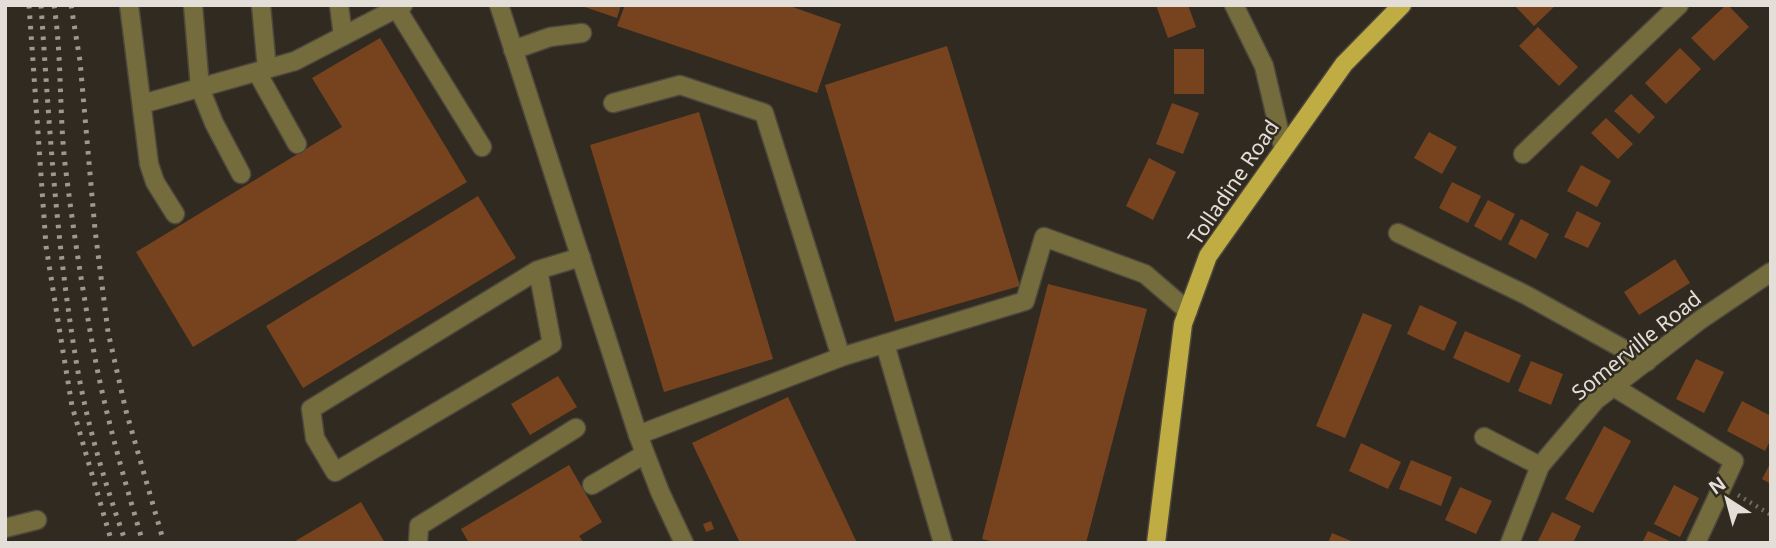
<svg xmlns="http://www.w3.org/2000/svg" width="1776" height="548" font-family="'Noto Sans',sans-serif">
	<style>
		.building { fill: #77431f }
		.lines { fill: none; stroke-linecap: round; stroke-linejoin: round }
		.minor-casing { stroke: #4d473d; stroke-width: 21 }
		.major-casing { stroke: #4d473d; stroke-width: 21 }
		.path { stroke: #716b62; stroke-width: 4.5; stroke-dasharray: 2 5; stroke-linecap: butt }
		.minor { stroke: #756c3e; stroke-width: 18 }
		.major { stroke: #bfac43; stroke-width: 18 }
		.rail { stroke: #9e9890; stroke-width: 5; stroke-dasharray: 3.5 7; stroke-linecap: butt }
		.labels { text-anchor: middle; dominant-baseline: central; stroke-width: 5; stroke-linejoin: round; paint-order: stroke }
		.street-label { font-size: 21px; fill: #e3ded8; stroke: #312a20 }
	</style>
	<rect width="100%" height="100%" fill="#312a20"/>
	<g class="building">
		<path d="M579 5H621L617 18Z"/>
		<path d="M625 5H787L841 24 817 93 617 26Z"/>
		<path d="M1156 5H1188L1196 27 1168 38Z"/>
		<path d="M1514 5H1556L1534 26Z"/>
		<path d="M1726 5H1728L1749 27 1714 61 1691 38Z"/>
		<path d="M1538 27 1578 67 1559 86 1519 46Z"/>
		<path d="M380 38 467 182 193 347 136 252 342 127 312 78Z"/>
		<path d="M947 46 1020 286 895 322 825 85Z"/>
		<path d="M1680 48 1701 69 1666 104 1645 83Z"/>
		<rect x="1174" y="49" width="30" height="45"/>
		<path d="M1631 94 1655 117 1639 134 1614 111Z"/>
		<path d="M1172 103 1199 113 1183 154 1156 144Z"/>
		<path d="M699 112 773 359 664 392 590 145Z"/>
		<path d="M1606 118 1633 144 1618 159 1591 133Z"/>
		<path d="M1429 132 1457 147 1442 174 1414 158Z"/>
		<path d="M1149 158 1176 172 1153 220 1126 206Z"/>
		<path d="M1581 165 1611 181 1597 207 1567 191Z"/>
		<path d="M1452 182 1481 196 1468 223 1439 208Z"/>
		<path d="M478 196 516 258 303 388 266 326Z"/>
		<path d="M1488 200 1515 214 1501 241 1474 226Z"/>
		<path d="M1577 211 1601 223 1588 248 1564 237Z"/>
		<path d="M1521 219 1549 234 1536 259 1508 244Z"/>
		<path d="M1675 259 1690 283 1639 315 1624 292Z"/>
		<path d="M1048 284 1147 309 1086 543H998L982 539Z"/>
		<path d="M1420 305 1457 322 1444 351 1407 334Z"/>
		<path d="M1363 313 1392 325 1345 438 1316 426Z"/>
		<path d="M1465 331 1521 355 1509 383 1453 358Z"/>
		<path d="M1696 359 1724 372 1704 413 1676 399Z"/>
		<path d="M1531 361 1563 374 1551 405 1518 391Z"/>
		<path d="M558 376 577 407 530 435 511 404Z"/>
		<path d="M788 397 837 500 857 543H740L692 443Z"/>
		<path d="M1742 401 1771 416V439L1765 451 1727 431Z"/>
		<path d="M1604 426 1631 441 1593 513 1565 499Z"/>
		<path d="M1361 443 1401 462 1388 489 1349 471Z"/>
		<path d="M1411 460 1452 477 1441 506 1399 489Z"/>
		<path d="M1771 462V484L1762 479Z"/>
		<path d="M569 465 602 522 579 536 584 543H469L461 529Z"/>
		<path d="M1674 485 1699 498 1680 537 1654 524Z"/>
		<path d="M1460 487 1492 501 1476 534 1445 520Z"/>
		<path d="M361 502 385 543H292Z"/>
		<path d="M1552 512 1581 526 1573 543H1537Z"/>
		<path d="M711 521 714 529 706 532 703 524Z"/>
		<path d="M1648 531 1674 543H1642Z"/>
		<path d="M1332 533 1356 543H1328Z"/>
	</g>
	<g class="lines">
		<g class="minor-casing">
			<g id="minor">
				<path d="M129 5 149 164 155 182 175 214"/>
				<path d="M193 5 200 88 214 123 241 174"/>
				<path d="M261 5 267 69"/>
				<path d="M339 5 343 36"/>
				<path d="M499 5 638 435 660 492 684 543"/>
				<path d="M1234 5 1264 66 1283 147"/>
				<path d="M397 9 482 147"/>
				<path d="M513 50 550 37 582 33"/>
				<path d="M257 72 297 144"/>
				<path d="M613 103 680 85 764 113 841 357"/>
				<path d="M142 104 295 61 403 5"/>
				<path d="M1523 154 1679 5"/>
				<path d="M1398 233 1526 295 1647 362"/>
				<path d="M538 270 552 344 335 472 315 438 311 409 538 270 581 257"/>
				<path d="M885 344 943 543"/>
				<path d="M1614 387 1734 461 1696 543"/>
				<path d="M638 435 841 357 1025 301 1044 237 1145 274 1188 311"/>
				<path d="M1484 437 1540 466"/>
				<path d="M592 485 645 454"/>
				<path d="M5 528 37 520"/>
				<path d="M418 543 419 526 576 428"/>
				<path d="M1510 543 1540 466 1596 400 1700 320 1771 272"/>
			</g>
		</g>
		<g class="major-casing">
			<path id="major" d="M1156 543 1183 324 1208 256 1344 64 1402 5"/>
		</g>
		<path class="path" d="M1738 495 1771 515"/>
		<use href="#minor" class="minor"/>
		<use href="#major" class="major"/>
		<g class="rail">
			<path d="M29 5 46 246 59 327 72 406 112 543"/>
			<path d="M41 5C49 122 56 238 75 354 85 418 104 481 126 543"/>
			<path d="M54 5C62 58 59 111 65 164 73 229 83 294 95 358 107 420 125 482 143 543"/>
			<path d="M71 5 80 61 95 230 108 332 126 411 164 543"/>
		</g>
	</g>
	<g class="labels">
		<g class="street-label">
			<text transform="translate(1233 182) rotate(-56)">Tolladine Road</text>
			<text transform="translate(1636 345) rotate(-39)">Somerville Road</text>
		</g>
	</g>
	<rect width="1776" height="548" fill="none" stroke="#e3ded8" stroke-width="14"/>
	<g transform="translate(1727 499) rotate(324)" stroke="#312a20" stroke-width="5" paint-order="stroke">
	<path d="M0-5L12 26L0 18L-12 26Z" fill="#e3ded8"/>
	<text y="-10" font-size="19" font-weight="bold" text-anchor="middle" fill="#e3ded8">N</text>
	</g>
</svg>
